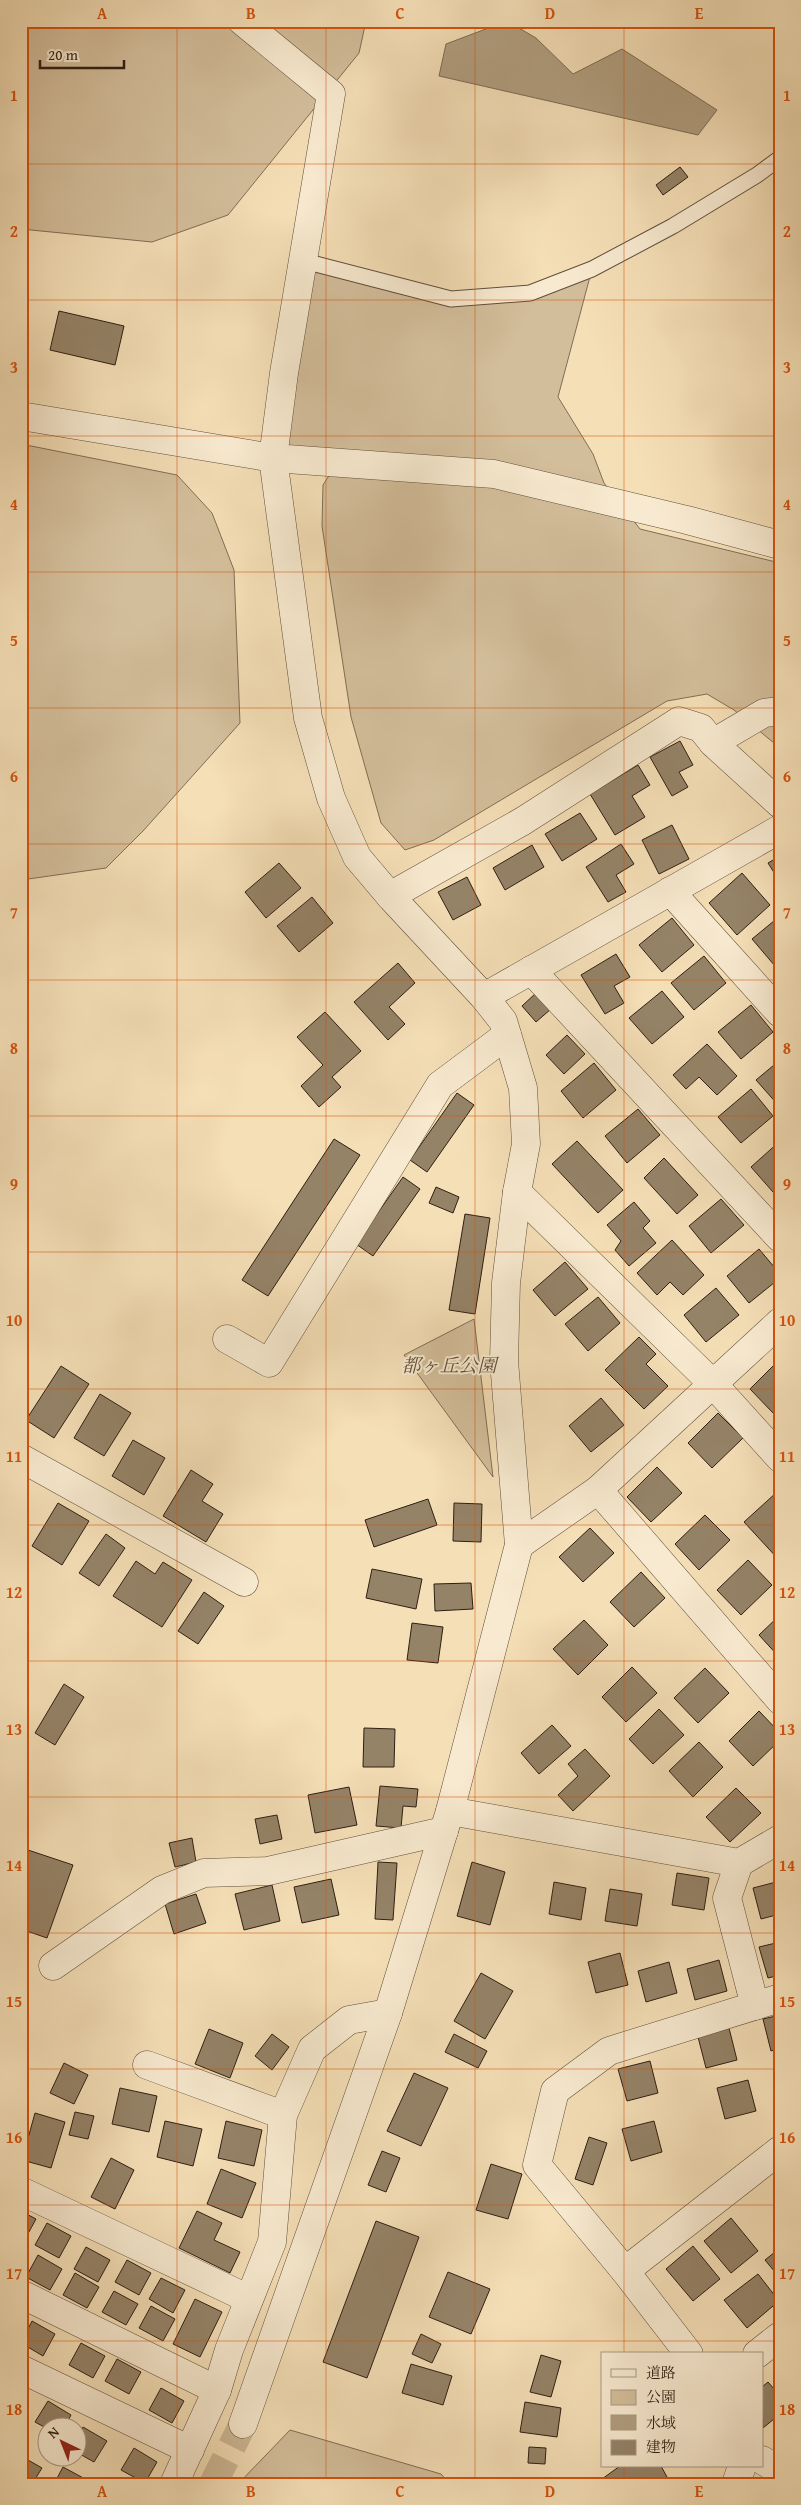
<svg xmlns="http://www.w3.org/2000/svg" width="801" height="2505" font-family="'Gentium Book Plus','Noto Serif JP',serif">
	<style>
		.green { fill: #d3be9b; stroke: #806e56 }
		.water { fill: #b19e7f; stroke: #7d6b53 }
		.building { fill: #958368; stroke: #2e1f12 }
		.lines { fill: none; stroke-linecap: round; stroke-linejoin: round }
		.tertiary-tunnel { stroke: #cdb996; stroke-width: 28; stroke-dasharray: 28 14; stroke-linecap: butt }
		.service-casing { stroke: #604f3b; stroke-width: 17 }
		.minor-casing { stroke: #604f3b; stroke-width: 29 }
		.tertiary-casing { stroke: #604f3b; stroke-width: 29 }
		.service { stroke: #f8ead0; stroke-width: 15 }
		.minor { stroke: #f8ead0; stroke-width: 28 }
		.tertiary { stroke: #f8ead0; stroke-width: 28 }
		.grid { fill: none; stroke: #d5530d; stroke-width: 1; stroke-opacity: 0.55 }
		.labels { text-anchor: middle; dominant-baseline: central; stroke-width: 4; stroke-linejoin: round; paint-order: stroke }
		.park-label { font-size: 19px; font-style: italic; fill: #604f3b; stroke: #f8ead0 }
		.neatline { fill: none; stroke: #d5530d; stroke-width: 2 }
		.grid-label { font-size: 16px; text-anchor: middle; font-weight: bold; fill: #d5530d }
	</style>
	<rect width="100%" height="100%" fill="#f5dfb7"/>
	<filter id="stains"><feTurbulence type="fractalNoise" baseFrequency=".004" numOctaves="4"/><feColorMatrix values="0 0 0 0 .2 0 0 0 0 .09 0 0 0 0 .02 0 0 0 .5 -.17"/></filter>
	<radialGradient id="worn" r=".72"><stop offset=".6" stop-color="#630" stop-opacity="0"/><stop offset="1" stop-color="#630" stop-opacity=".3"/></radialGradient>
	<g class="green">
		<path d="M21 21H366L359 53 228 215 152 242 21 229Z"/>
		<path d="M304 261 451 299 530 293 592 269 558 397 593 454 604 483 640 529 780 563V748L734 710 707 694 667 701 434 840 405 850 381 823 351 717 322 526 323 485 337 463 273 458Z"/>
		<path d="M21 444 177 475 212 513 234 570 240 723 143 831 106 868 21 880Z"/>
		<path d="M474 1319 493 1477 404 1355Z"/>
		<path d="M290 2430 441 2474 450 2484H238Z"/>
	</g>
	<path class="water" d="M507 21 536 38 573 74 622 49 717 110 698 135 439 76 446 44Z"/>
	<g class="building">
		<path d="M680 167 688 177 663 195 656 185Z"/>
		<path d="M59 311 124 326 115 365 50 350Z"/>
		<path d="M680 741 693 765 679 772 688 787 672 796 650 757Z"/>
		<path d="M638 765 650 785 632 796 645 817 615 835 590 794Z"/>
		<path d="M580 813 597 839 562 861 545 834Z"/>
		<path d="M672 825 689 859 659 874 642 840Z"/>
		<path d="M621 844 634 864 616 875 626 892 608 902 586 867Z"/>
		<path d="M532 845 544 867 505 890 493 868Z"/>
		<path d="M780 856V882L768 863Z"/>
		<path d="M279 863 301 888 266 918 245 892Z"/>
		<path d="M742 873 770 905 737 935 709 903Z"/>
		<path d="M467 877 481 905 453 920 438 892Z"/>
		<path d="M312 897 333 923 299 952 277 926Z"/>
		<path d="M780 916V961L775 966 752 939Z"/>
		<path d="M672 918 694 945 662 972 639 945Z"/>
		<path d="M616 954 630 977 614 986 624 1003 605 1014 581 975Z"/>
		<path d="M704 956 726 983 694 1010 671 983Z"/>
		<path d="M398 963 415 983 389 1007 405 1024 388 1040 354 1002Z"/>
		<path d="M662 991 684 1017 652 1044 629 1018Z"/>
		<path d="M536 993 551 1009 536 1022 522 1006Z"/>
		<path d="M751 1005 773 1032 741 1059 718 1032Z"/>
		<path d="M325 1012 361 1051 332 1077 341 1087 319 1107 301 1086 323 1065 297 1037Z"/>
		<path d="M567 1035 585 1054 564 1074 546 1055Z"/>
		<path d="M707 1044 737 1076 717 1095 699 1077 686 1089 673 1075Z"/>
		<path d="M780 1060V1106H779L756 1080Z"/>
		<path d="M594 1063 616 1090 583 1118 561 1091Z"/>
		<path d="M751 1089 773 1116 741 1143 718 1117Z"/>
		<path d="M457 1093 474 1105 427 1172 410 1160Z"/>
		<path d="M638 1109 660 1135 627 1163 605 1136Z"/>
		<path d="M334 1139 360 1155 268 1296 242 1280Z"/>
		<path d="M577 1141 623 1190 598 1213 552 1164Z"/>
		<path d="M780 1141V1200L751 1167Z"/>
		<path d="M664 1158 698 1195 677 1214 644 1178Z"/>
		<path d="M403 1177 420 1189 373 1256 356 1244Z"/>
		<path d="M436 1187 459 1197 453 1213 429 1203Z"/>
		<path d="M721 1199 744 1225 711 1253 689 1226Z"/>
		<path d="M634 1202 650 1221 643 1228 656 1243 629 1266 615 1250 621 1241 607 1225Z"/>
		<path d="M465 1214 490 1218 475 1314 449 1310Z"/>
		<path d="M672 1240 704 1275 683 1295 670 1282 657 1295 637 1273Z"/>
		<path d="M759 1249 780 1274V1278L749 1303 727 1276Z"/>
		<path d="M565 1262 588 1289 555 1316 533 1290Z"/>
		<path d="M716 1288 739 1315 706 1342 684 1315Z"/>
		<path d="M598 1297 620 1323 588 1351 565 1324Z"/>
		<path d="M639 1337 656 1354 646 1364 668 1386 644 1409 605 1370Z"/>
		<path d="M780 1359V1408L774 1414 750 1389Z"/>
		<path d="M61 1366 89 1384 54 1438 26 1420Z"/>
		<path d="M100 1394 131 1413 104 1456 74 1438Z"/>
		<path d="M601 1398 624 1425 591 1452 569 1426Z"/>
		<path d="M718 1413 743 1438 712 1468 688 1443Z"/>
		<path d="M133 1440 165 1458 144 1495 112 1476Z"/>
		<path d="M657 1467 682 1493 651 1522 627 1497Z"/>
		<path d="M191 1470 213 1484 202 1501 223 1514 206 1542 163 1516Z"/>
		<path d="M777 1492 780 1496V1561L744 1522Z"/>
		<path d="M428 1499 437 1525 374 1547 365 1520Z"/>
		<path d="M58 1503 89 1521 62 1565 32 1546Z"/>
		<path d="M454 1503 482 1504 481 1542 453 1541Z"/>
		<path d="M705 1515 730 1540 699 1570 675 1544Z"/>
		<path d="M590 1528 614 1553 583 1582 559 1557Z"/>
		<path d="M106 1534 125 1548 99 1586 79 1573Z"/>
		<path d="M748 1560 772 1585 741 1615 717 1590Z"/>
		<path d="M136 1561 155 1574 163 1562 192 1580 162 1627 113 1596Z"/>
		<path d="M372 1569 422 1579 416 1609 366 1598Z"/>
		<path d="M641 1572 665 1598 634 1627 610 1602Z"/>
		<path d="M471 1583 473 1609 435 1611 434 1584Z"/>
		<path d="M204 1592 224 1606 198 1644 178 1631Z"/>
		<path d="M780 1615V1658L759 1635Z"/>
		<path d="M584 1620 608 1645 578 1675 553 1649Z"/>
		<path d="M412 1623 443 1627 438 1663 407 1660Z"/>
		<path d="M632 1667 657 1693 626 1722 602 1697Z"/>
		<path d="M705 1668 729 1693 698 1723 674 1698Z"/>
		<path d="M64 1684 84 1697 55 1745 35 1733Z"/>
		<path d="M659 1709 684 1735 653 1764 629 1739Z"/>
		<path d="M759 1711 780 1733V1740L753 1766 729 1741Z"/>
		<path d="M552 1725 571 1746 539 1774 521 1753Z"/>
		<path d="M364 1728 395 1729 394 1767H363Z"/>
		<path d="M699 1742 723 1767 693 1797 669 1771Z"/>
		<path d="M585 1749 610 1776 573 1811 558 1795 578 1776 568 1764Z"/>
		<path d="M380 1786 418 1789 416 1807 403 1806 401 1828 376 1826Z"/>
		<path d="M349 1787 357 1825 315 1833 308 1795Z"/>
		<path d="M736 1788 761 1813 730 1842 706 1817Z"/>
		<path d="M277 1815 282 1839 260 1844 255 1819Z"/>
		<path d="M192 1838 196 1862 175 1867 169 1843Z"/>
		<path d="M28 1850 73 1865 47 1938 21 1929V1870Z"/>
		<path d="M378 1862 397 1863 393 1920 375 1919Z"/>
		<path d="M472 1862 505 1872 490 1925 457 1916Z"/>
		<path d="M677 1873 709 1878 704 1910 672 1905Z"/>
		<path d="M331 1879 339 1915 302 1923 294 1887Z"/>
		<path d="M780 1881V1914L761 1919 753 1888Z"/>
		<path d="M554 1882 586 1888 581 1920 549 1914Z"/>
		<path d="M272 1885 280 1921 244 1930 235 1894Z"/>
		<path d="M610 1889 642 1894 637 1926 605 1921Z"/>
		<path d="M196 1894 206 1923 174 1934 165 1904Z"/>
		<path d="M780 1942V1975L768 1978 759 1947Z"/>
		<path d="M620 1953 628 1985 596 1993 588 1962Z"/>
		<path d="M719 1960 727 1991 695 2000 687 1969Z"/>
		<path d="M669 1962 677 1993 646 2002 638 1971Z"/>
		<path d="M481 1973 513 1991 485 2039 454 2021Z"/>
		<path d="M780 2015V2048L771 2051 763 2019Z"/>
		<path d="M729 2028 737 2060 706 2068 698 2037Z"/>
		<path d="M209 2029 243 2043 230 2078 195 2064Z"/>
		<path d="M272 2034 289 2047 272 2070 255 2056Z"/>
		<path d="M454 2034 487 2051 478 2068 445 2052Z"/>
		<path d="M650 2061 658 2093 627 2101 618 2069Z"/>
		<path d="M64 2063 88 2075 74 2104 50 2093Z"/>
		<path d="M780 2064V2086L775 2066Z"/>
		<path d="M414 2073 448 2088 421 2146 387 2131Z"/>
		<path d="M748 2080 756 2111 725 2119 717 2088Z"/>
		<path d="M120 2088 157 2096 149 2132 112 2124Z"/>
		<path d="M75 2112 94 2116 88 2139 69 2135Z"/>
		<path d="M35 2113 65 2122 51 2168 22 2160Z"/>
		<path d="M165 2121 202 2129 193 2166 157 2157Z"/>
		<path d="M226 2121 262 2130 254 2166 218 2158Z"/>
		<path d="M654 2121 662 2152 631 2161 622 2129Z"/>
		<path d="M589 2137 607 2143 593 2185 575 2179Z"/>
		<path d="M382 2151 400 2158 386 2192 368 2185Z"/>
		<path d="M111 2158 134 2170 115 2209 91 2197Z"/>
		<path d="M491 2164 522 2174 508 2219 476 2210Z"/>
		<path d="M221 2169 256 2183 242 2218 207 2204Z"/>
		<path d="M21 2211 36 2219 24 2241 21 2239Z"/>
		<path d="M197 2211 222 2223 214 2240 240 2252 230 2273 179 2248Z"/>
		<path d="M731 2218 758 2251 731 2273 704 2241Z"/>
		<path d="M376 2221 419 2237 367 2378 323 2362Z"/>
		<path d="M47 2223 71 2236 59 2258 35 2245Z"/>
		<path d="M693 2246 720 2279 693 2301 666 2269Z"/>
		<path d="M86 2247 110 2260 98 2282 74 2269Z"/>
		<path d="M21 2248 27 2251 21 2262Z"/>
		<path d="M780 2248V2278L765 2260Z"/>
		<path d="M38 2255 62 2269 50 2290 26 2277Z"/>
		<path d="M127 2260 151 2273 139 2295 115 2282Z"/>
		<path d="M448 2272 490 2289 471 2334 429 2317Z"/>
		<path d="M75 2273 99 2287 87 2308 63 2295Z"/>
		<path d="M758 2274 779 2301 747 2328 724 2300Z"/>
		<path d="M161 2278 185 2290 173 2313 149 2299Z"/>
		<path d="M114 2291 138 2304 126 2325 102 2312Z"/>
		<path d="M195 2299 222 2312 200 2357 173 2344Z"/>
		<path d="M151 2306 175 2319 163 2341 139 2328Z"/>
		<path d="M32 2321 55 2334 43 2356 21 2343Z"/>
		<path d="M421 2334 441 2344 432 2363 412 2354Z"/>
		<path d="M81 2343 105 2356 93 2378 69 2365Z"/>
		<path d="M541 2355 561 2361 551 2397 530 2392Z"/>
		<path d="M117 2359 141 2372 129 2394 105 2381Z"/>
		<path d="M411 2364 452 2376 443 2405 402 2393Z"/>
		<path d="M768 2382 780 2396V2414L763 2428 762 2387Z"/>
		<path d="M161 2388 184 2401 172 2423 149 2410Z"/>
		<path d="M48 2401 71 2415 64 2428H48V2429L35 2422Z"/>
		<path d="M525 2402 561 2408 557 2437 520 2432Z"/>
		<path d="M83 2427 107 2441 94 2462 78 2453V2437Z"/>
		<path d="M529 2447 546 2448 545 2464 528 2463Z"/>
		<path d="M134 2448 157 2462 145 2483 121 2470Z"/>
		<path d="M21 2456 42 2468 32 2484H21Z"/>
		<path d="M620 2466H661L667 2477 656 2484H595Z"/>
		<path d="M63 2467 87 2480 85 2484H54Z"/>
	</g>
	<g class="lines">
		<path class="tertiary-tunnel" d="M213 2484 243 2424"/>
		<g class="service-casing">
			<path id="service" d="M304 261 451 299 530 293 592 269 673 226 757 175 780 158"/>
		</g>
		<g class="minor-casing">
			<g id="minor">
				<path d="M242 21 331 94 284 373 273 458 494 474 687 520 780 545"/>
				<path d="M713 743 764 713 780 711"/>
				<path d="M670 891 780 1013"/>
				<path d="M390 896 523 821 679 721 701 728 713 743 780 804"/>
				<path d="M531 970 780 1238"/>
				<path d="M484 997 780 829"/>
				<path d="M517 1192 713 1384 780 1458"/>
				<path d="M227 1339 269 1363 440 1085 507 1035"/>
				<path d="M21 1458 244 1582"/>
				<path d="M598 1490 780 1700"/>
				<path d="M519 1545 598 1490 780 1322"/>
				<path d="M450 1811 739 1863 780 1839"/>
				<path d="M739 1863 727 1898 755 2006"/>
				<path d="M53 1966 162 1890 204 1873 268 1871 444 1831"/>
				<path d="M147 2065 283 2115"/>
				<path d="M21 2191 249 2299"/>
				<path d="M625 2271 537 2165 555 2091 609 2051 780 1998"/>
				<path d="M21 2294 217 2390"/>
				<path d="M689 2354 625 2271 780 2150"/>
				<path d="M757 2354 780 2336"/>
				<path d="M21 2369 190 2450"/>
				<path d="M762 2460 780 2471"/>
				<path d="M174 2484 217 2390 229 2350 272 2242 283 2115 312 2049 349 2020 388 2013"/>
				<path d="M736 2484 742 2466"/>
			</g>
		</g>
		<g class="tertiary-casing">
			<path id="tertiary" d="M21 416 273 458 308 718 331 798 357 857 390 896 484 997 503 1021 523 1088 526 1144 517 1192 506 1283 504 1361 519 1545 450 1811 388 2013 243 2424"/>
		</g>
		<use href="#service" class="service"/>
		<use href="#minor" class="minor"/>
		<use href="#tertiary" class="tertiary"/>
	</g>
	<path class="grid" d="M177 21V2484M326 21V2484M475 21V2484M624 21V2354M21 164H780M21 300H780M21 436H780M21 572H780M21 708H780M21 844H780M21 980H780M21 1116H780M21 1252H780M21 1389H780M21 1525H780M21 1661H780M21 1797H780M21 1933H780M21 2069H780M21 2205H780M21 2341H780M624 2466V2484"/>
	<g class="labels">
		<g class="park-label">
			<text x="449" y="1365">都ヶ丘公園</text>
		</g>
	</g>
	<rect width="801" height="2505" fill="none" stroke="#f5dfb7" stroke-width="55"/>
	<rect x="601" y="2352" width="162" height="115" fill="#f8ead0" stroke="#a79984"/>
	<rect x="611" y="2369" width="25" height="8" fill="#f8ead0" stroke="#a79984"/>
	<text x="646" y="2378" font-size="15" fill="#2e1f12">道路</text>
	<rect x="611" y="2390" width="25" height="15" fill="#d3be9b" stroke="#a79984"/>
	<text x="646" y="2402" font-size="15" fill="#2e1f12">公園</text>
	<rect x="611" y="2415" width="25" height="15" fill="#b19e7f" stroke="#a79984"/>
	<text x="646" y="2428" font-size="15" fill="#2e1f12">水域</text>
	<rect x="611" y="2440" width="25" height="15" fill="#958368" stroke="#a79984"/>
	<text x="646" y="2452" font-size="15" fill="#2e1f12">建物</text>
	<g transform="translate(62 2442) rotate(317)"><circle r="24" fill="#f8ead0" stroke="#a79984"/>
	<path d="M0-4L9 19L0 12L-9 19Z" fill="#8f2418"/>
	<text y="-8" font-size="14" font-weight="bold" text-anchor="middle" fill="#2e1f12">N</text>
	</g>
	<path d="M40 60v8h84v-8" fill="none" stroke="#2e1f12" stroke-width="2.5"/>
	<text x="48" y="60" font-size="15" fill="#2e1f12" stroke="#f8ead0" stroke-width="4" paint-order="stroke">20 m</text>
	<rect x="28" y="28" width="746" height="2450" class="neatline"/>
	<g class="grid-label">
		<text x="102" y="19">A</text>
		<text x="251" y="19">B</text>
		<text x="400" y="19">C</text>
		<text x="550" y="19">D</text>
		<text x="699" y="19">E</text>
		<text x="14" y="101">1</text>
		<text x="787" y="101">1</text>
		<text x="14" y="237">2</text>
		<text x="787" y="237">2</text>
		<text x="14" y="373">3</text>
		<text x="787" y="373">3</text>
		<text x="14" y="510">4</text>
		<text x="787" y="510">4</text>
		<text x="14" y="646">5</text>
		<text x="787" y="646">5</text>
		<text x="14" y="782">6</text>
		<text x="787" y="782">6</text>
		<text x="14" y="918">7</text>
		<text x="787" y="918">7</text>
		<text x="14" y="1054">8</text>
		<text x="787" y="1054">8</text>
		<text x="14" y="1190">9</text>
		<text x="787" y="1190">9</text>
		<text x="14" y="1326">10</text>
		<text x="787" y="1326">10</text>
		<text x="14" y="1462">11</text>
		<text x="787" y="1462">11</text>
		<text x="14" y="1598">12</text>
		<text x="787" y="1598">12</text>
		<text x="14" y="1735">13</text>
		<text x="787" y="1735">13</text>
		<text x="14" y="1871">14</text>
		<text x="787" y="1871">14</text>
		<text x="14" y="2007">15</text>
		<text x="787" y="2007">15</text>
		<text x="14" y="2143">16</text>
		<text x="787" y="2143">16</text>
		<text x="14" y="2279">17</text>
		<text x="787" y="2279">17</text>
		<text x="14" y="2415">18</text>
		<text x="787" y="2415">18</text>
		<text x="102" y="2497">A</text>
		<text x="251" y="2497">B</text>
		<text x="400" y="2497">C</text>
		<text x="550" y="2497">D</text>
		<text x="699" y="2497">E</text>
	</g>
	<rect width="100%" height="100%" filter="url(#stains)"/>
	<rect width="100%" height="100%" fill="url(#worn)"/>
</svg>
